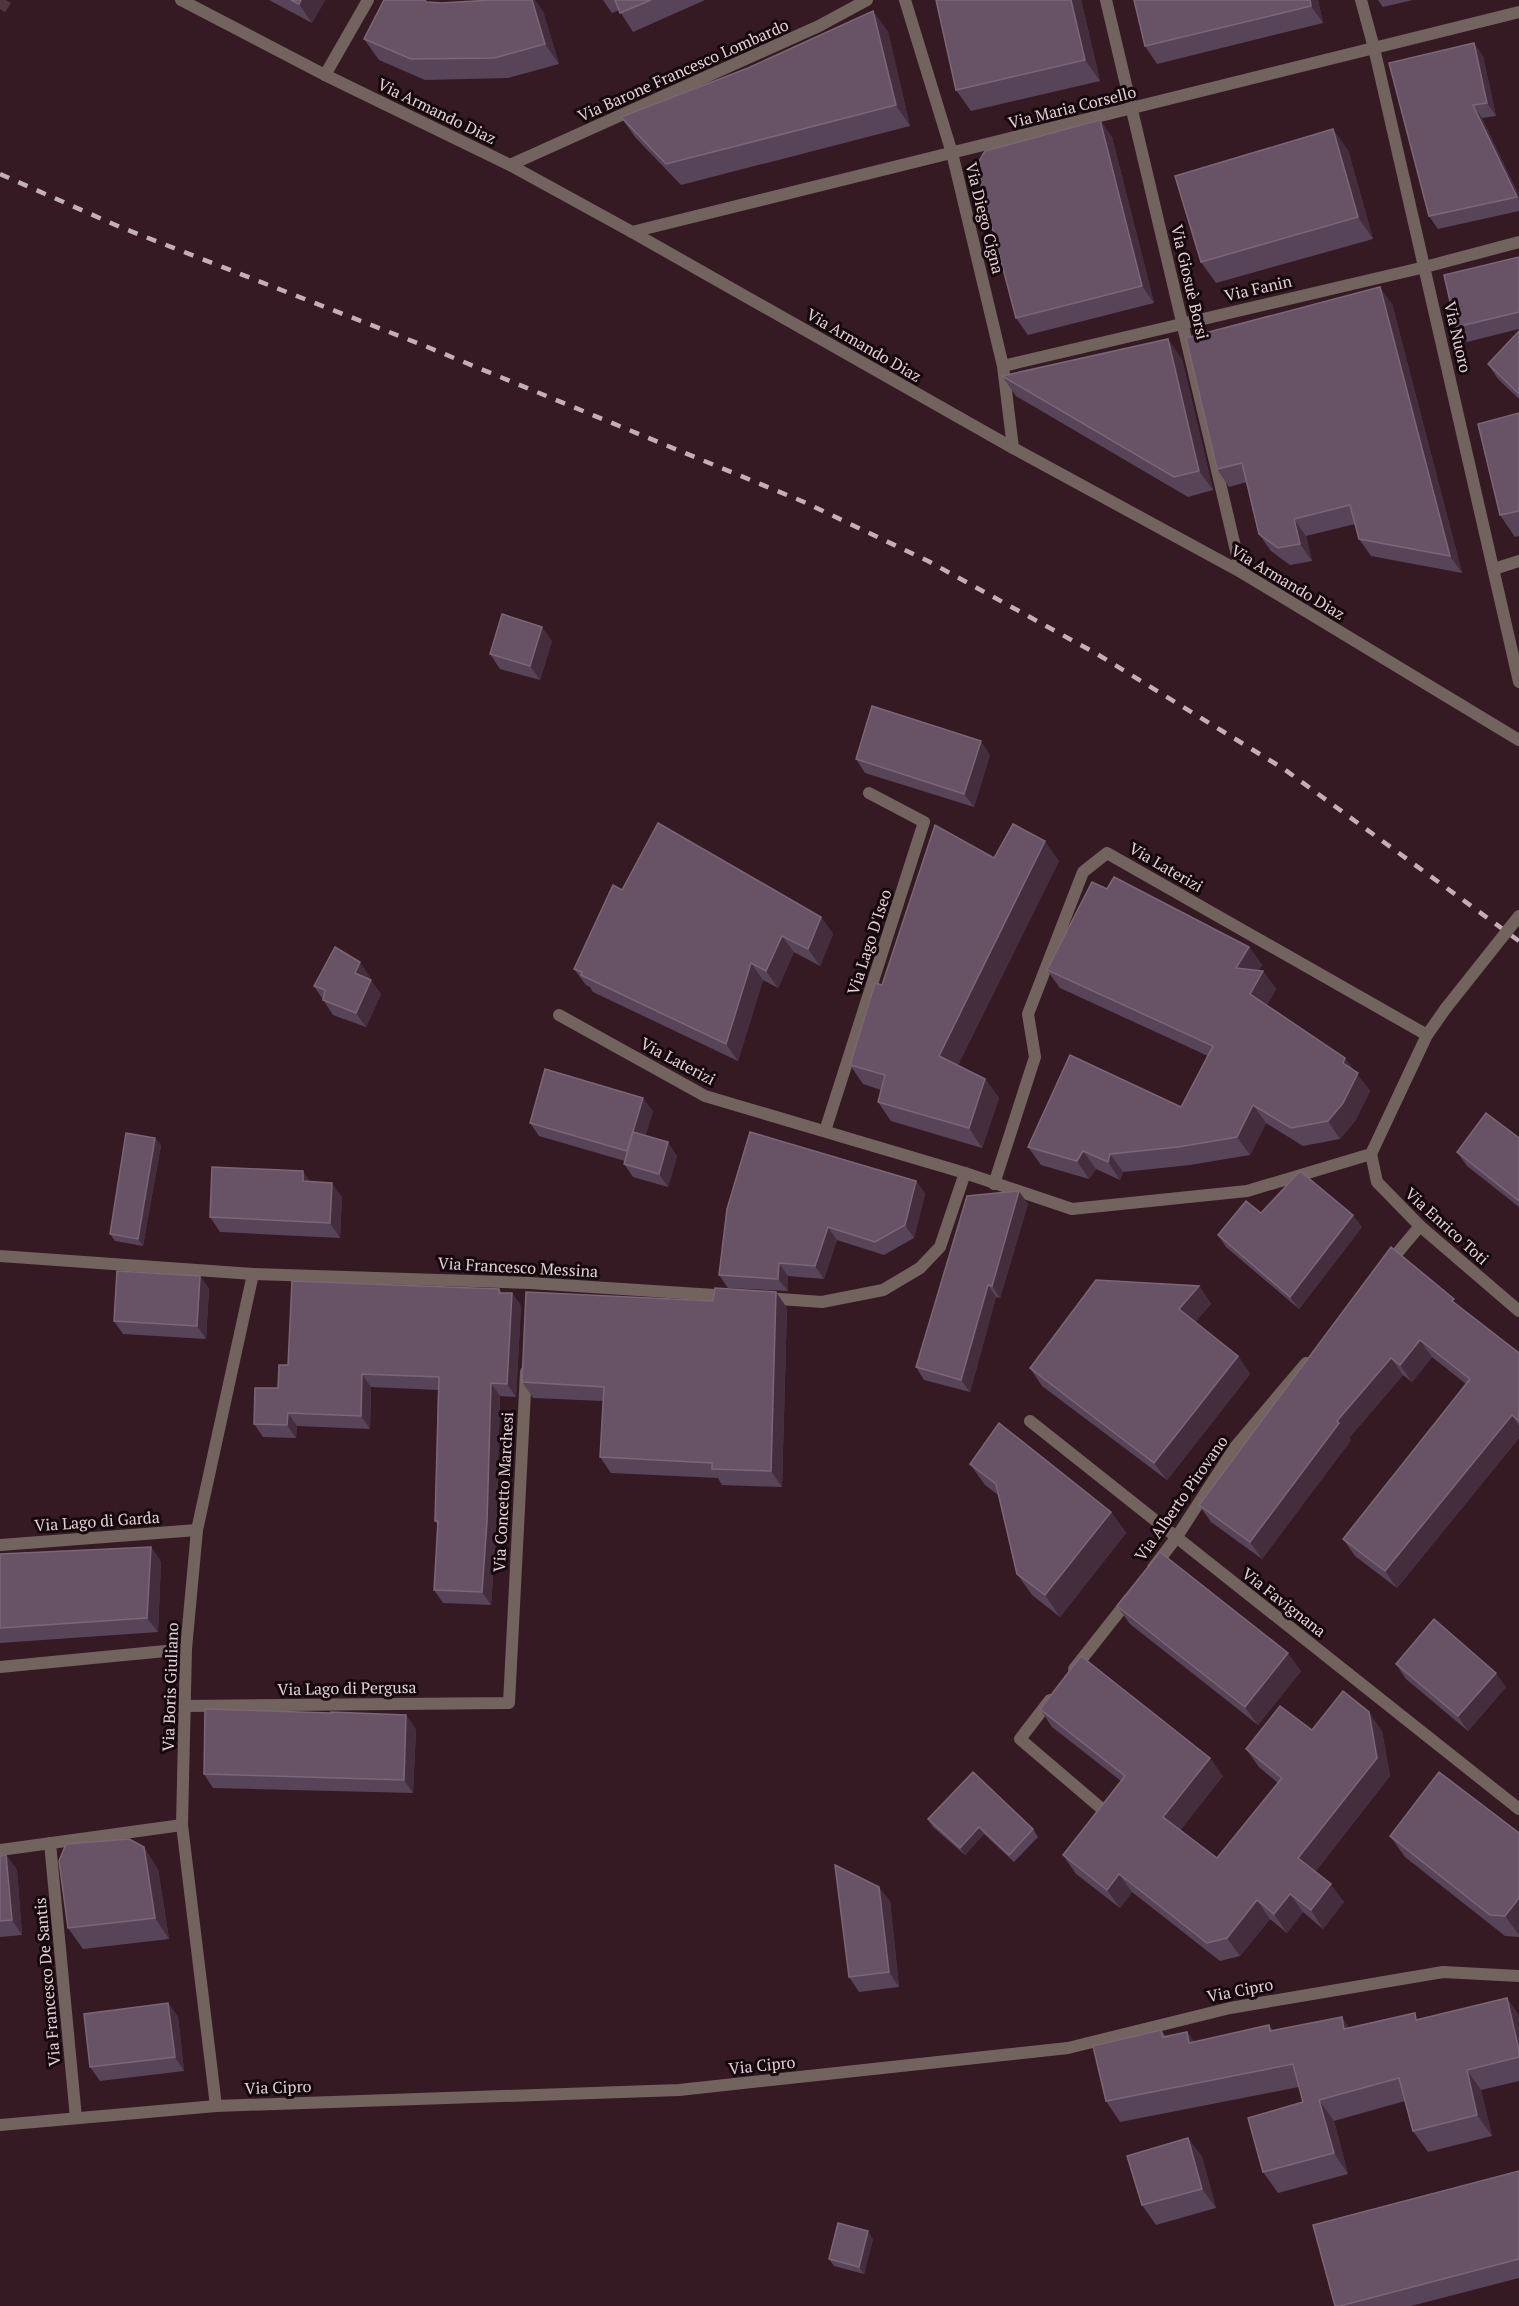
<svg xmlns="http://www.w3.org/2000/svg" width="1519" height="2306" font-family="'PT Serif',serif">
	<style>
		.lines { fill: none; stroke-linecap: round; stroke-linejoin: round }
		.minor-tunnel { stroke: #50353e; stroke-width: 12; stroke-dasharray: 12 6; stroke-linecap: butt }
		.minor { stroke: #72635f; stroke-width: 12 }
		.rail { stroke: #c5afb6; stroke-width: 4.5; stroke-dasharray: 10 10; stroke-linecap: butt }
		.minor-bridge { stroke: #72635f; stroke-width: 12 }
		.wall { fill: #584458 }
		.shaded-wall { fill: #442d3d }
		.building { fill: #685366; stroke: #7b6678; stroke-width: 1.5 }
		.labels { text-anchor: middle; dominant-baseline: central; stroke-width: 6; stroke-linejoin: round; paint-order: stroke }
		.street-label { font-size: 16px; fill: #e4d0d6; stroke: #15090d }
	</style>
	<rect width="100%" height="100%" fill="#361a23"/>
	<g class="lines">
		<path class="minor-tunnel" d="M0 9 6 0"/>
		<g class="minor">
			<path d="M181 0 325 75 510 165 632 232 1013 448 1241 572 1519 740"/>
			<path d="M905 0 952 153 1003 366 1013 448"/>
			<path d="M1106 0 1241 572"/>
			<path d="M1361 0 1374 48 1519 682"/>
			<path d="M325 75 368 0"/>
			<path d="M510 165 819 26 867 0"/>
			<path d="M632 232 1519 12"/>
			<path d="M1003 366 1425 267 1519 242"/>
			<path d="M1494 569 1519 561"/>
			<path d="M559 1015 705 1096 965 1173 1072 1209 1247 1191 1371 1154 1427 1035 1446 1008"/>
			<path d="M825 1131 924 822 869 793"/>
			<path d="M1371 1154 1377 1182 1420 1226 1519 1311"/>
			<path d="M994 1184 1035 1057 1028 1014 1083 872 1107 853 1427 1035"/>
			<path d="M0 1256 253 1274 530 1283 730 1296"/>
			<path d="M1388 1264 1420 1226"/>
			<path d="M765 1298 822 1302 883 1290 920 1268 940 1247 965 1173"/>
			<path d="M1030 1421 1519 1809"/>
			<path d="M0 1545 197 1530"/>
			<path d="M1153 1568 1176 1538 1235 1447 1306 1363"/>
			<path d="M0 1667 186 1649"/>
			<path d="M1074 1669 1130 1598"/>
			<path d="M1050 1700 1020 1739 1102 1809"/>
			<path d="M185 1706 509 1703 526 1372"/>
			<path d="M50 1843 76 2118"/>
			<path d="M0 1850 182 1825"/>
			<path d="M216 2106 182 1825 186 1649 197 1530 253 1274"/>
			<path d="M0 2125 216 2106 679 2090 1068 2048 1230 2008 1443 1972 1519 1976"/>
		</g>
		<path class="rail" d="M0 174 120 227 425 346 804 502 928 561 1097 654 1284 769 1519 941"/>
		<path class="minor-bridge" d="M1446 1008 1519 916"/>
	</g>
	<g class="wall">
		<path d="M269 0H325L312 23Z"/>
		<path d="M603 0H705L633 32 619 10 612 13Z"/>
		<path d="M1081 0 1100 81 971 111 956 90Z"/>
		<path d="M1134 0H1318L1323 23 1157 64 1145 46Z"/>
		<path d="M1378 0H1413L1383 7Z"/>
		<path d="M427 2 543 11 559 64 508 78 425 80 379 60 364 39Z"/>
		<path d="M873 11 888 32 910 126 681 185 635 137 621 117 748 68Z"/>
		<path d="M1483 56 1496 116 1482 118 1519 196V211L1438 229 1429 216Z"/>
		<path d="M1100 120 1112 137 1154 303 1028 335 1016 318Z"/>
		<path d="M1348 150 1373 239 1216 283 1201 262Z"/>
		<path d="M1519 257V329L1467 342 1456 327Z"/>
		<path d="M1392 304 1462 573 1371 556 1359 539 1355 524 1306 536 1312 561 1290 565 1271 551 1259 534 1247 482 1229 487 1217 469Z"/>
		<path d="M1519 331V399L1498 379 1488 364Z"/>
		<path d="M1182 359 1213 490 1188 497 1016 396 1002 376Z"/>
		<path d="M1519 413V536L1515 537 1500 515Z"/>
		<path d="M552 641 540 680 500 669 490 654Z"/>
		<path d="M990 755 974 807 865 773 856 759Z"/>
		<path d="M994 858 1059 861 958 1065 985 1079 999 1098 982 1148 891 1121 878 1102 881 1090 863 1084 850 1065 882 985Z"/>
		<path d="M1107 889 1249 947 1262 965 1258 971H1263L1276 989 1267 1005 1354 1071 1370 1091 1355 1121 1340 1139 1303 1146 1266 1123 1250 1155 1190 1165 1123 1172 1120 1180 1096 1169 1089 1179 1041 1165 1028 1147 1181 1107 1208 1056 1060 988 1047 970Z"/>
		<path d="M622 890 821 917 833 934 820 966 794 952 778 988 763 980 738 1061 593 992 590 987 586 985 574 969Z"/>
		<path d="M370 977 369 979 381 994 366 1027 333 1015 314 986Z"/>
		<path d="M653 1111 645 1136 677 1156 668 1187 633 1177 624 1164 625 1161 539 1136 530 1123Z"/>
		<path d="M1519 1138V1207L1467 1166 1457 1152Z"/>
		<path d="M161 1145 143 1246 115 1241 110 1234Z"/>
		<path d="M916 1181 925 1194 914 1238 884 1255 837 1240 824 1279 788 1276V1291L728 1288 719 1275Z"/>
		<path d="M311 1182 342 1197 340 1238 220 1232 210 1217Z"/>
		<path d="M1028 1204 1000 1298 996 1297 970 1392 924 1380 916 1367Z"/>
		<path d="M1261 1213 1362 1227 1299 1309 1226 1247 1218 1235Z"/>
		<path d="M200 1276 209 1289 206 1339 123 1334 114 1321Z"/>
		<path d="M1199 1286 1211 1304 1195 1322 1238 1356 1250 1374 1167 1480 1042 1386 1030 1368Z"/>
		<path d="M499 1289 502 1293H512L521 1306 516 1397 500 1396 496 1535 491 1605 443 1603 434 1590 438 1525 435 1521 438 1390 371 1387 370 1429 297 1426 296 1438 263 1437 254 1424 278 1388 288 1365Z"/>
		<path d="M1459 1306 1519 1353V1438L1397 1588 1355 1556 1343 1539 1466 1384 1432 1357 1412 1382 1403 1375 1349 1438 1351 1440 1262 1559 1211 1522 1199 1505Z"/>
		<path d="M787 1308 782 1487 722 1485 718 1478 611 1473 600 1457 603 1401 533 1398 522 1382Z"/>
		<path d="M970 1464 1111 1512 1126 1533 1060 1617 1032 1595 1017 1574 998 1495 985 1485Z"/>
		<path d="M151 1547 161 1562 158 1632 0 1643V1554Z"/>
		<path d="M1117 1606 1301 1671 1258 1725 1130 1624Z"/>
		<path d="M1396 1664 1506 1687 1468 1731 1406 1679Z"/>
		<path d="M1040 1709 1223 1776 1180 1830 1217 1858 1278 1783 1259 1767 1246 1749 1312 1730 1382 1731 1390 1776 1315 1872 1344 1902 1323 1929 1303 1912 1287 1933 1270 1919 1240 1956 1220 1961 1132 1892 1120 1908 1076 1874 1063 1855 1121 1781 1052 1727Z"/>
		<path d="M416 1729 413 1793 213 1788 204 1774Z"/>
		<path d="M928 1819 1033 1829 1038 1837 1014 1862 984 1834 965 1855 933 1827Z"/>
		<path d="M1519 1833V1937L1505 1936 1405 1857 1390 1836Z"/>
		<path d="M6 1855 17 1870 22 1935 0 1937V1856Z"/>
		<path d="M158 1869 169 1939 83 1949 68 1928Z"/>
		<path d="M890 1901 899 1987 859 1992 849 1977Z"/>
		<path d="M1507 1998 1519 2016V2081L1481 2090 1492 2136 1428 2152 1413 2131 1405 2101 1334 2121 1348 2174 1278 2193 1263 2172 1303 2102 1299 2087 1120 2122 1106 2101 1161 2030 1166 2037 1187 2032 1194 2042 1269 2025 1273 2031 1349 2028 1419 2019Z"/>
		<path d="M168 2003 178 2017 184 2071 100 2081 90 2067Z"/>
		<path d="M1188 2138 1202 2157 1216 2208 1156 2225 1142 2205Z"/>
		<path d="M1519 2171V2278L1411 2306H1335Z"/>
		<path d="M873 2239 864 2274 834 2266 829 2259Z"/>
	</g>
	<g class="shaded-wall">
		<path d="M301 0H325L312 23 299 4Z"/>
		<path d="M532 0H535L543 11 559 64 545 44Z"/>
		<path d="M1071 0H1081L1100 81 1085 60Z"/>
		<path d="M1310 0H1318L1323 23 1311 6Z"/>
		<path d="M873 11 888 32 910 126 896 105Z"/>
		<path d="M1474 43 1483 56 1496 116 1487 103Z"/>
		<path d="M1473 105 1482 118 1519 196V200Z"/>
		<path d="M1100 120 1112 137 1154 303 1142 286Z"/>
		<path d="M1333 129 1348 150 1373 239 1358 217Z"/>
		<path d="M1380 287 1392 304 1462 573 1450 556Z"/>
		<path d="M1168 339 1182 359 1213 490 1199 471Z"/>
		<path d="M1294 519 1306 536 1312 561 1300 544Z"/>
		<path d="M542 627 552 641 540 680 530 666Z"/>
		<path d="M981 741 990 755 974 807 964 794Z"/>
		<path d="M1045 841 1059 861 953 1075 939 1056Z"/>
		<path d="M821 917 833 934 820 966 808 949Z"/>
		<path d="M782 936 794 952 778 988 766 971Z"/>
		<path d="M1249 947 1262 965 1249 986 1236 968Z"/>
		<path d="M360 962 370 977 365 987 355 973Z"/>
		<path d="M751 963 763 980 738 1061 726 1044Z"/>
		<path d="M1263 971 1276 989 1263 1012 1250 994Z"/>
		<path d="M371 980 381 994 366 1027 356 1013Z"/>
		<path d="M1345 1058 1370 1091 1355 1121 1340 1139 1328 1121Z"/>
		<path d="M985 1079 999 1098 982 1148 969 1128Z"/>
		<path d="M643 1098 653 1111 637 1164 627 1151Z"/>
		<path d="M1253 1105 1266 1123 1250 1155 1237 1137Z"/>
		<path d="M155 1138 161 1145 143 1246 138 1239Z"/>
		<path d="M668 1142 677 1156 668 1187 659 1174Z"/>
		<path d="M1083 1151 1096 1169 1089 1179 1077 1161Z"/>
		<path d="M1110 1154 1123 1172 1120 1180 1108 1162Z"/>
		<path d="M303 1171 313 1186 303 1181Z"/>
		<path d="M916 1181 925 1194 914 1238 905 1225Z"/>
		<path d="M332 1183 342 1197 340 1238 330 1223Z"/>
		<path d="M1019 1191 1028 1204 1000 1298 992 1286Z"/>
		<path d="M1353 1215 1362 1227 1299 1309 1290 1297Z"/>
		<path d="M828 1227 837 1240 824 1279 815 1266Z"/>
		<path d="M779 1263 788 1276V1291L778 1279Z"/>
		<path d="M200 1276 209 1289 206 1339 197 1326Z"/>
		<path d="M988 1285 996 1297 970 1392 961 1380Z"/>
		<path d="M1199 1286 1211 1304 1191 1327 1179 1309Z"/>
		<path d="M776 1292 787 1308 782 1487 771 1471Z"/>
		<path d="M512 1293 521 1306 516 1397 507 1384Z"/>
		<path d="M1420 1340 1432 1357 1412 1382 1400 1365Z"/>
		<path d="M1238 1356 1250 1374 1167 1480 1154 1463Z"/>
		<path d="M1391 1358 1403 1375 1349 1438 1351 1440 1262 1559 1250 1542 1337 1421Z"/>
		<path d="M362 1374 371 1387 370 1429 361 1416Z"/>
		<path d="M491 1383 500 1396 496 1535 491 1605 482 1592Z"/>
		<path d="M288 1413 297 1426 296 1438 287 1425Z"/>
		<path d="M1512 1415 1519 1426V1438L1397 1588 1385 1571Z"/>
		<path d="M1111 1512 1126 1533 1060 1617 1045 1595Z"/>
		<path d="M151 1547 161 1562 158 1632 147 1618Z"/>
		<path d="M1288 1653 1301 1671 1258 1725 1245 1707Z"/>
		<path d="M1496 1673 1506 1687 1468 1731 1458 1716Z"/>
		<path d="M1369 1712 1382 1731 1390 1776 1311 1877 1298 1858Z"/>
		<path d="M406 1715 416 1729 413 1793 404 1780Z"/>
		<path d="M1210 1758 1223 1776 1176 1836 1163 1817Z"/>
		<path d="M979 1827 984 1834 965 1855 960 1848Z"/>
		<path d="M144 1847 158 1869 169 1939 155 1918Z"/>
		<path d="M6 1855 17 1870 22 1935 12 1920Z"/>
		<path d="M1119 1874 1132 1892 1120 1908 1107 1890Z"/>
		<path d="M1331 1884 1344 1902 1323 1929 1311 1910Z"/>
		<path d="M879 1887 890 1901 899 1987 889 1972Z"/>
		<path d="M1290 1894 1303 1912 1287 1933 1274 1914Z"/>
		<path d="M1519 1898V1935L1505 1916Z"/>
		<path d="M1257 1900 1270 1919 1240 1956 1227 1938Z"/>
		<path d="M1507 1998 1519 2016V2050Z"/>
		<path d="M168 2003 178 2017 184 2071 175 2057Z"/>
		<path d="M1342 2017 1356 2038 1344 2029Z"/>
		<path d="M1187 2032 1202 2053 1189 2043Z"/>
		<path d="M1467 2070 1481 2090 1492 2136 1477 2115Z"/>
		<path d="M1319 2100 1334 2121 1348 2174 1334 2153Z"/>
		<path d="M1188 2138 1202 2157 1216 2208 1202 2189Z"/>
		<path d="M868 2231 873 2239 864 2274 859 2267Z"/>
	</g>
	<g class="building">
		<path d="M291 0H301L299 4Z"/>
		<path d="M384 0H424L427 2 441 3 491 0H532L545 44 494 58 411 59 364 39Z"/>
		<path d="M615 0H651L620 13Z"/>
		<path d="M936 0H1071L1085 60 956 90Z"/>
		<path d="M1134 0H1310L1311 6 1145 46Z"/>
		<path d="M873 11 896 105 666 164 621 117 748 68Z"/>
		<path d="M1474 43 1487 103 1473 105 1517 197 1429 216 1389 63Z"/>
		<path d="M1100 120 1142 286 1016 318 976 166 985 151Z"/>
		<path d="M1333 129 1358 217 1201 262 1175 176Z"/>
		<path d="M1519 257V312L1456 327 1444 275Z"/>
		<path d="M1380 287 1450 556 1359 539 1350 505 1294 519 1300 544 1278 548 1259 534 1242 463 1217 469 1186 338Z"/>
		<path d="M1519 331V394L1488 364Z"/>
		<path d="M1168 339 1199 471 1174 477 1002 376Z"/>
		<path d="M1519 413V511L1500 515 1478 424Z"/>
		<path d="M502 614 542 627 530 666 490 654Z"/>
		<path d="M872 706 981 741 964 794 856 759Z"/>
		<path d="M658 823 821 917 808 949 782 936 766 971 751 963 726 1044 581 975 582 972 574 969 613 885 622 890Z"/>
		<path d="M1013 824 1045 841 939 1056 985 1079 969 1128 878 1102 885 1075 850 1065 875 983 882 985 935 825 994 858Z"/>
		<path d="M1114 877 1249 947 1236 968 1263 971 1250 994 1345 1058 1343 1063 1358 1073 1343 1103 1328 1121 1291 1128 1253 1105 1237 1137 1178 1147 1110 1154 1108 1162 1083 1151 1077 1161 1028 1147 1070 1055 1181 1107 1213 1046 1047 970 1092 882 1107 889Z"/>
		<path d="M335 947 360 962 355 973 371 980 356 1013 323 1000 325 990 314 986Z"/>
		<path d="M545 1069 643 1098 627 1151 530 1123Z"/>
		<path d="M1486 1113 1519 1138V1201L1457 1152Z"/>
		<path d="M633 1132 668 1142 659 1174 624 1164Z"/>
		<path d="M750 1132 916 1181 905 1225 875 1242 828 1227 815 1266 779 1263 778 1279 719 1275 727 1209Z"/>
		<path d="M126 1133 155 1138 138 1239 110 1234Z"/>
		<path d="M212 1167 303 1171V1181L332 1183 330 1223 210 1217Z"/>
		<path d="M1300 1171 1353 1215 1290 1297 1218 1235 1246 1201 1261 1213Z"/>
		<path d="M1019 1191 992 1286 988 1285 961 1380 916 1367 967 1196Z"/>
		<path d="M1391 1247 1454 1299 1452 1301 1519 1353V1421L1512 1415 1385 1571 1343 1539 1470 1379 1420 1340 1400 1365 1391 1358 1337 1421 1339 1423 1250 1542 1199 1505Z"/>
		<path d="M117 1271 200 1276 197 1326 114 1321Z"/>
		<path d="M1096 1280 1199 1286 1179 1309 1238 1356 1154 1463 1030 1368Z"/>
		<path d="M292 1281 499 1289V1293H512L507 1384 491 1383 487 1522 482 1592 434 1590 438 1521H435L439 1377 362 1374 361 1416 288 1413 287 1425 254 1424 255 1388H278L279 1365H288Z"/>
		<path d="M715 1288 776 1292 771 1471 712 1469V1463L600 1457 604 1387 522 1382 526 1292 713 1301Z"/>
		<path d="M999 1423 1111 1512 1045 1595 1017 1574 996 1484 970 1464Z"/>
		<path d="M151 1547 147 1618 0 1628V1554Z"/>
		<path d="M1160 1552 1288 1653 1245 1707 1117 1606Z"/>
		<path d="M1434 1619 1496 1673 1458 1716 1396 1664Z"/>
		<path d="M1081 1656 1210 1758 1163 1817 1217 1858 1282 1778 1246 1749 1280 1706 1312 1730 1343 1691 1369 1712 1377 1758 1298 1858 1331 1884 1311 1910 1290 1894 1274 1914 1257 1900 1227 1938 1207 1943 1119 1874 1107 1890 1063 1855 1125 1776 1040 1709Z"/>
		<path d="M205 1709 331 1713V1712L406 1715 404 1780 204 1774Z"/>
		<path d="M973 1772 1033 1829 1009 1855 979 1827 960 1848 928 1819Z"/>
		<path d="M1439 1772 1519 1833V1898L1505 1916 1490 1915 1390 1836Z"/>
		<path d="M129 1839 144 1847 155 1918 68 1928 59 1861 66 1844Z"/>
		<path d="M6 1855 12 1920 0 1921V1856Z"/>
		<path d="M835 1865 879 1887 889 1972 849 1977Z"/>
		<path d="M1507 1998 1519 2050V2057L1467 2070 1477 2115 1413 2131 1399 2078 1319 2100 1334 2153 1263 2172 1248 2118 1303 2102 1293 2064 1106 2101 1093 2046 1161 2030 1163 2037 1187 2032 1189 2043 1269 2025 1270 2031 1342 2017 1344 2029 1415 2013 1416 2020Z"/>
		<path d="M168 2003 175 2057 90 2067 84 2014Z"/>
		<path d="M1188 2138 1202 2189 1142 2205 1127 2156Z"/>
		<path d="M1519 2171V2259L1340 2306H1335L1313 2225Z"/>
		<path d="M838 2223 868 2231 859 2267 829 2259Z"/>
	</g>
	<g class="labels">
		<g class="street-label">
			<text transform="translate(683 70) rotate(-24)">Via Barone Francesco Lombardo</text>
			<text transform="translate(1072 107) rotate(-14)">Via Maria Corsello</text>
			<text transform="translate(437 111) rotate(26)">Via Armando Diaz</text>
			<text transform="translate(985 218) rotate(76)">Via Diego Cigna</text>
			<text transform="translate(1190 282) rotate(77)">Via Giosuè Borsi</text>
			<text transform="translate(1258 288) rotate(-13)">Via Fanin</text>
			<text transform="translate(1458 337) rotate(77)">Via Nuoro</text>
			<text transform="translate(864 345) rotate(30)">Via Armando Diaz</text>
			<text transform="translate(1288 582) rotate(31)">Via Armando Diaz</text>
			<text transform="translate(1166 867) rotate(30)">Via Laterizi</text>
			<text transform="translate(869 942) rotate(-72)">Via Lago D'Iseo</text>
			<text transform="translate(678 1061) rotate(28)">Via Laterizi</text>
			<text transform="translate(1447 1226) rotate(42)">Via Enrico Toti</text>
			<text transform="translate(518 1267) rotate(3)">Via Francesco Messina</text>
			<text transform="translate(503 1492) rotate(-87)">Via Concetto Marchesi</text>
			<text transform="translate(1181 1498) rotate(-55)">Via Alberto Pirovano</text>
			<text transform="translate(97 1521) rotate(-4)">Via Lago di Garda</text>
			<text transform="translate(1284 1602) rotate(38)">Via Favignana</text>
			<text transform="translate(170 1687) rotate(-88)">Via Boris Giuliano</text>
			<text transform="translate(347 1688) rotate(-1)">Via Lago di Pergusa</text>
			<text transform="translate(47 1982) rotate(-95)">Via Francesco De Santis</text>
			<text transform="translate(1240 1990) rotate(-11)">Via Cipro</text>
			<text transform="translate(762 2065) rotate(-6)">Via Cipro</text>
			<text transform="translate(278 2087) rotate(-2)">Via Cipro</text>
		</g>
	</g>
</svg>
